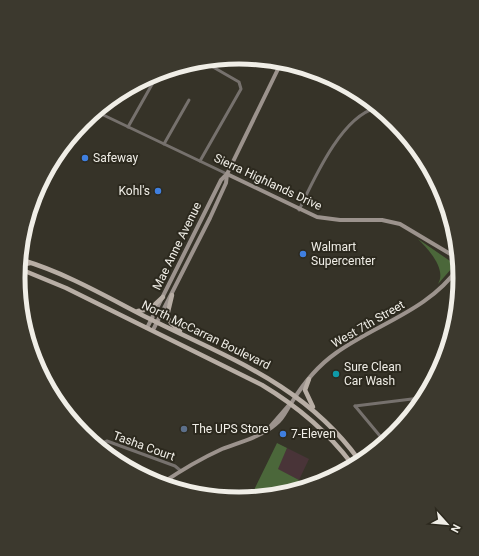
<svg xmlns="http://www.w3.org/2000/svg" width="479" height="556" font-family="Roboto,sans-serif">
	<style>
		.industrial { fill: #493438 }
		.green { fill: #4b673a }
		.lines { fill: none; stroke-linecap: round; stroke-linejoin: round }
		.street { stroke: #76716d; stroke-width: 3 }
		.secondary { stroke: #9c938d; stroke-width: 4 }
		.primary { stroke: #b8aea5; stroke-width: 4.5 }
		.shop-dot { fill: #3f7fe0; stroke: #2c291e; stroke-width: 1.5 }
		.culture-dot { fill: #0f9aa8; stroke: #2c291e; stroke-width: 1.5 }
		.service-dot { fill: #5c6f8a; stroke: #2c291e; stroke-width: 1.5 }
		.labels { text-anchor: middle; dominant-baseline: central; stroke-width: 4; stroke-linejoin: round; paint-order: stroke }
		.poi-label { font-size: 12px; fill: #f0eee7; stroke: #2c291e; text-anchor: start }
		.street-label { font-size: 12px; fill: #f0eee7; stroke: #2c291e }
		.rim { fill: none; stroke: #f0eee7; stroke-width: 5 }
	</style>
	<rect width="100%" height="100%" fill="#363328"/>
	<path class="industrial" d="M287 448 309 459 299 480 277 469Z"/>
	<g class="green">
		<path d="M418 239 453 263 452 268 438 284C447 269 428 249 418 239Z"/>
		<path d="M277 443 287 448 278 469 299 480 295 488 252 497 251 496Z"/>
	</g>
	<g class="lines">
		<g class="street">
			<path d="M145 80 152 84"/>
			<path d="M97 112 227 174"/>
			<path d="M128 127 159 72"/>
			<path d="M164 144 189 100"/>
			<path d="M200 161 241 89 239 82 206 63"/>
			<path d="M299 210C314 179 341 117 376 108"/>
			<path d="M355 406 420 398"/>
			<path d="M355 406 385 442"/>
			<path d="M384 442 392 438"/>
			<path d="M100 444 107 441 175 466 181 471"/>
			<path d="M165 481 168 485"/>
		</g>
		<g class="secondary">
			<path d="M227 174 317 217 340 220H382L400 224 457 258"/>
			<path d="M147 328 221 180 227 174"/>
			<path d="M153 330 210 218 226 183 227 174 280 65"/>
			<path d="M269 428 289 405"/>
			<path d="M161 484C180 471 200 459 222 449 240 442 261 437 276 424 284 418 286 410 292 402 303 384 319 365 336 353 378 323 428 311 459 267"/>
		</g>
		<g class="primary">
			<path d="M22 260C66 273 107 297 148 318 228 358 304 384 359 460"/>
			<path d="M21 265 30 263"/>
			<path d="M20 269 66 288 262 385C297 406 327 431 352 464"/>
			<path d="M172 295 167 316 171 323 180 331"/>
			<path d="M138 311 150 309 163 297"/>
			<path d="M309 379 305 390 313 407"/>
		</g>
	</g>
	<g class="shop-dot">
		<circle cx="85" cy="158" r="4"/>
		<circle cx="158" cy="191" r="4"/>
		<circle cx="303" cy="254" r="4"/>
		<circle cx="283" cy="434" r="4"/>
	</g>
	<circle class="culture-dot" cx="336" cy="374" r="4"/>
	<circle class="service-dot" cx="184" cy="429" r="4"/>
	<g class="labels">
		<g class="poi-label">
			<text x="93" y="158">Safeway</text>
			<text x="150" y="191" text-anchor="end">Kohl's</text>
			<text x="311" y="247">Walmart<tspan x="311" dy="14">Supercenter</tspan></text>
			<text x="344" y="367">Sure Clean<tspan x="344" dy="14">Car Wash</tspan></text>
			<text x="192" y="429">The UPS Store</text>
			<text x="291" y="434">7-Eleven</text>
		</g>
		<g class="street-label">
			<text transform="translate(268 182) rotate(25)">Sierra Highlands Drive</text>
			<text transform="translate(177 246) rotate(-64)">Mae Anne Avenue</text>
			<text transform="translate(368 324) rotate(-30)">West 7th Street</text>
			<text transform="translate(206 335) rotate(26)">North McCarran Boulevard</text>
			<text transform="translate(144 446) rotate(20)">Tasha Court</text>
		</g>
	</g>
	<path d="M0 0H479V556H0ZM25 278a214 214 0 1 1 428 0a214 214 0 1 1-428 0Z" fill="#3c392e" fill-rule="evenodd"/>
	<path class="rim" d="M25 278a214 214 0 1 1 428 0a214 214 0 1 1-428 0Z"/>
	<g transform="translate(447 524) rotate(117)" stroke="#2c291e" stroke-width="3" paint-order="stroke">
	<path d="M0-3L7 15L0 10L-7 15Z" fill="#f0eee7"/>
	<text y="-6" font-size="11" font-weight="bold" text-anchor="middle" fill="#f0eee7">N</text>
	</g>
</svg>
